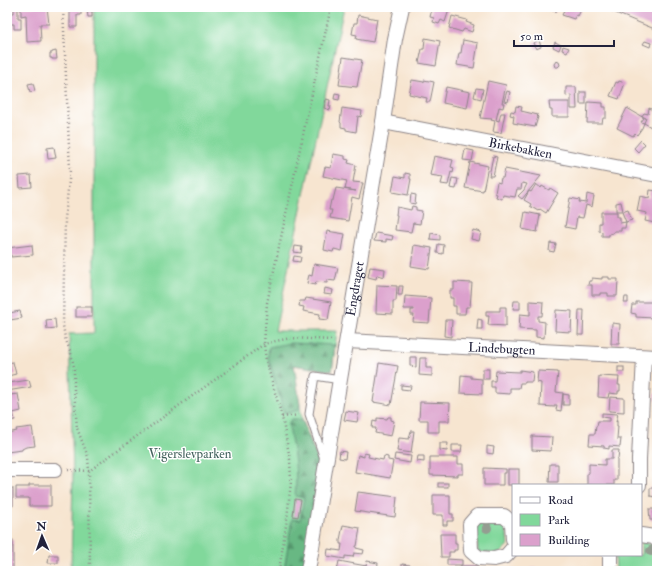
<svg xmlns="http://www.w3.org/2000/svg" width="664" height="578" font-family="'IM FELL Double Pica',serif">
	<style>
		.green { fill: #81d89b; stroke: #527d6b }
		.forest { fill: url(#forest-firs); stroke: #456d5f }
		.building { fill: #dba0cc }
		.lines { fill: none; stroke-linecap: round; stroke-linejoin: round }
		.service-casing { stroke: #8c8486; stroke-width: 9 }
		.minor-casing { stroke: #8c8486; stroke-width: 16 }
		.path { stroke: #8c8486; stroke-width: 2.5; stroke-dasharray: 1 3; stroke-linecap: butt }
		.service { stroke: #fff; stroke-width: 7 }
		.minor { stroke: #fff; stroke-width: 14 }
		.tree { fill: #949d91 }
		.labels { text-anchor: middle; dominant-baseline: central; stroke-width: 3; stroke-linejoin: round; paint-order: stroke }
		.street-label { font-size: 13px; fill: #22223b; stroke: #fff }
		.park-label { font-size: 13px; fill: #43625d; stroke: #fff }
	</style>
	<defs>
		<pattern id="forest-firs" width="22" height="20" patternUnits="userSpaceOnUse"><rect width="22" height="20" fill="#68b883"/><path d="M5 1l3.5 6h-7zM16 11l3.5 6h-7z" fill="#55956c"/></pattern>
	</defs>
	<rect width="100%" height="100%" fill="#fff"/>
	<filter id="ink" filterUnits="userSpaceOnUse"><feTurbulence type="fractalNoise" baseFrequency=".025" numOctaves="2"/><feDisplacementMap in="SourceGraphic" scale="8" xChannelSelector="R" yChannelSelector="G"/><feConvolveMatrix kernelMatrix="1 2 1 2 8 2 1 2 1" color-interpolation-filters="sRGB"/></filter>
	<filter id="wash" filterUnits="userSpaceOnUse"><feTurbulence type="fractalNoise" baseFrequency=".012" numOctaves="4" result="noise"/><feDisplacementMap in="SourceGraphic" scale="16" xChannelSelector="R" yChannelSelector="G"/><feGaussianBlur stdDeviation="0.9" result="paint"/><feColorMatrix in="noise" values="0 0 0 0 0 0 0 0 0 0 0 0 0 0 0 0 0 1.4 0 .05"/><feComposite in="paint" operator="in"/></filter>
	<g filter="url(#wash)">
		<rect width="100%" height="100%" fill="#f7e5d0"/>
		<g class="green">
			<path d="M94 7H344L275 331H337L332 371 294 365 302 419 320 466 303 571H71L73 474 69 334 94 333Z"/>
			<path d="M501 520 506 524 508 545 499 554 478 552 476 525 478 523Z"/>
			<path d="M641 542C659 543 655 555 655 569L654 571H616L615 555H641Z"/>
		</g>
		<g class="forest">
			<path d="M291 343 335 345 332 371 294 365 300 405 298 410 289 413 284 412 268 357 269 347Z"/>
			<path d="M292 419H298L303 422 320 466 303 571H284L292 519 300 520 304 498 295 496C298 472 293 450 289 427V422Z"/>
		</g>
		<g id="blocks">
			<g class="building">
				<path d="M14 7H18V18H21V29H14V24H7V13H14Z"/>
				<path d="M21 7H47L49 24H40L41 41 27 42 26 15 21 16Z"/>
				<path d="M70 7H92V9L81 10V15H77V27H70Z"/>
				<path d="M429 7H450L445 22 441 20 439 24 433 22 434 18 430 17 432 9 428 8Z"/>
				<path d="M549 7H555L557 8 556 12 548 9Z"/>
				<path d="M564 7H575L581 10 578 16 576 15 574 19 562 15 564 11 563 10Z"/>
				<path d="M601 7H655L657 8V30Z"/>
				<path d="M87 11H92V17H88Z"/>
				<path d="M358 15 377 19 373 42 356 39 357 35 352 34 354 23H357Z"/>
				<path d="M452 16 467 20 466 22 474 25 472 32 464 29 462 32 449 28Z"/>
				<path d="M425 38 440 41 436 66 419 63 422 49H424Z"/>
				<path d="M463 40 478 43 474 68 457 65 459 53H461Z"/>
				<path d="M539 40 541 47 536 49 533 43Z"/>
				<path d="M645 41 651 43 650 47 643 44Z"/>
				<path d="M555 42 561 45 559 50 553 47Z"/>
				<path d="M563 46 569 48 567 52 562 50Z"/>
				<path d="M56 51 57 59H52V58H50V53H52V52Z"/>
				<path d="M343 57 362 60 357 87 339 85Z"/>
				<path d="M556 61 559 62 560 65 558 67H555L554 64Z"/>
				<path d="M412 80 424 82V80L434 82 430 102H426L427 98 409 94Z"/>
				<path d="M488 81 506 85 502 103H504L503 108 499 107 496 120 499 121 501 113H505L501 133 493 132 495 121 491 120 492 119 480 118Z"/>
				<path d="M619 81 625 83 619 99 610 96 616 82 618 83Z"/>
				<path d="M33 83 35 91 30 92 28 84Z"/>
				<path d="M446 87 470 92 467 108 443 103Z"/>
				<path d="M566 87H576L577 109H571V95L566 96Z"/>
				<path d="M476 88 483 89 481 99 474 97Z"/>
				<path d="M507 91 510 92 508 102 504 101Z"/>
				<rect x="580" y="92" width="6" height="12"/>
				<path d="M335 93 340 94 339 100 334 99Z"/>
				<path d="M326 99 330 100 329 106H331L330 110 324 108Z"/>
				<path d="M549 102H569V117H552V110H550Z"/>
				<path d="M588 102 603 103V107H606V118H603L602 123H587Z"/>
				<path d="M516 106 522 107 521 111 538 115 537 116 538 117 535 127 513 123 514 116 510 115 511 111 515 112Z"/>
				<path d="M342 108 362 111 361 117 358 116 356 132 346 130V128L341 127V123L340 122Z"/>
				<path d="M627 108 644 118 641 122 644 123 642 128 637 135 635 133 633 136 617 128Z"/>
				<path d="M649 108 655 111 651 127 644 123 646 118 642 116 644 113 648 114Z"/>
				<path d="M641 140 645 144 638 152 634 148Z"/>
				<path d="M54 147 56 158 48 159 47 148Z"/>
				<path d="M465 149 474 151 472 161 463 160Z"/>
				<path d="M333 154 345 156V159L349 160 348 163 356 165 353 182 363 183 359 199 352 197 348 221 330 218 332 210H329L331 200H333L336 188 356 191 345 189 347 181 323 176 325 167 331 168Z"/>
				<path d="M434 156 453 160 451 167 454 168 453 173 451 172 448 185 441 184 443 177 430 175Z"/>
				<path d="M493 156 497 157 493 176H489Z"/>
				<path d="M470 162 488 166 483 191 465 188Z"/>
				<path d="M505 169 541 176 522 199 518 196 524 190 527 184 522 183 521 189H517L515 197 503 195 502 199 496 197 497 194 495 193 497 182 500 183 501 178H503Z"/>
				<path d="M405 173 410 174V179H411L408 195 392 192 395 176 405 178Z"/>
				<path d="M31 175 32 187 20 188 19 176Z"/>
				<path d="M452 178 458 179 456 189 450 188Z"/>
				<path d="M536 184 541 188 542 186 549 190 550 188 558 193 546 213 540 209 538 211 530 206 531 204 524 200 529 191 531 192Z"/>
				<path d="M650 190 657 191V213L655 223 645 221 647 213 637 211 640 196 649 198Z"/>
				<path d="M411 194 416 195 415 204 410 203Z"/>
				<path d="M587 194 594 196 592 207 586 205 583 218 577 217 575 229 565 227 570 198 580 200 579 202 586 203Z"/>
				<path d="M621 202 623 211H616V203Z"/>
				<path d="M412 206 416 207V210L422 211 420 224 413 223 411 232 395 230 397 215H396L397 207 411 210Z"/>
				<path d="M628 210 632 220 626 222 625 228H621V231H614L613 233 609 234V236H602V232L599 231V223H601V212H617V217H620V223L626 222 622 212Z"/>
				<path d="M525 212 540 215 537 232 522 229Z"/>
				<path d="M473 230 481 232 479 241 471 239Z"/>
				<path d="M327 231 345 234 342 251 334 249 333 252 324 250Z"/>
				<path d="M376 233 393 236 392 240 386 239V242L374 241Z"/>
				<path d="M431 233 440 235V240L430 239Z"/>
				<path d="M550 243 556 244 554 252 549 251Z"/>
				<path d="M438 244 444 245 443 254 437 253Z"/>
				<path d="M32 245 33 255 11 257V255H7V248Z"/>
				<path d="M414 245 432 248 429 269 411 266Z"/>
				<path d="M295 246 302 247 301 253 294 252Z"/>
				<path d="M294 256 301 257 300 262 293 261Z"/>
				<path d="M314 264 338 268 335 281 327 280V283L316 282 315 285 307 283 309 275 312 276Z"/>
				<path d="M370 267 385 269 384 277 377 275 376 279 368 277Z"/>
				<path d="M602 277H609V279H618L617 296H608V293H600V295H592V285H588L589 281H592V278L602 279Z"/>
				<path d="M454 282 472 283 470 307H466L465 314H456V306H453V298H450V290H454Z"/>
				<path d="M377 285 397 286 396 301H393V314L376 313Z"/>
				<path d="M399 286H403L402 295H398Z"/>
				<path d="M325 288 333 290 332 295 324 294Z"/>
				<path d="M405 296 431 298 429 323 413 322 414 315H411V310H414V309H404Z"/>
				<path d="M625 297H628V303H624Z"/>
				<path d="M306 298 331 302 328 320 319 319 320 314 303 311 304 307 299 306 300 301H305Z"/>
				<path d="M514 301H520V309H513Z"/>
				<path d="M530 301 543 302 542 316H538V321L545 322 544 338 536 337V330L519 329 520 314 530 315Z"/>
				<path d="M636 302H653V318L636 317V314L631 313 632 305H636Z"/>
				<rect x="76" y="307" width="16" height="10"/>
				<path d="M500 307H506V326L488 325 489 316H486V311H500Z"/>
				<path d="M556 310 572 311 571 332 555 331Z"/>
				<path d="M579 310H584L583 335H578Z"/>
				<path d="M20 311 22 318 10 320 9 313Z"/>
				<path d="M55 319 56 328 47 329 46 320Z"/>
				<path d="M478 319 482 320V329H477Z"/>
				<path d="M445 320H452L451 337 444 336Z"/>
				<path d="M612 323 620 324 619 344H611Z"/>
				<path d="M410 357H416V367L410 366Z"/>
				<path d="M420 358H426V368H432V376L419 375Z"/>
				<path d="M13 362 16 374 8 376 9 383 29 380 31 387 7 391V363Z"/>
				<path d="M379 363 398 366 391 405 373 402Z"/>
				<rect x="618" y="367" width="6" height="5"/>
				<rect x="483" y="369" width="6" height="10"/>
				<path d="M520 370 533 372 532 382H525V383H520L519 388H510V394L495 393V387H491V381H495L496 371 520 372Z"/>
				<path d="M538 371 558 372 556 392 563 393 561 411 556 410 557 405H555V407L540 406 541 383 537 382Z"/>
				<path d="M461 375 471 376V378L482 379V394L460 393Z"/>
				<path d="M599 376 619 377 618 385H620V391H618V394L609 393 608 398 598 397Z"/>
				<path d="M401 385 411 386 410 390 401 389Z"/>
				<path d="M655 393H657V401L655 400Z"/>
				<path d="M7 394H9L10 395 18 394 21 411 13 413 15 420 7 421Z"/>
				<path d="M563 394 569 395V405H563Z"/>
				<path d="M610 397 624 398V412L609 411Z"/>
				<path d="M420 402 450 403 449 421H439V432H428V420H419Z"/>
				<path d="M346 411 359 413 357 422 344 420Z"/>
				<path d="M602 413 618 414 616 422 617 421V426H618L617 439H621L620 447 609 446V449L604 448V446L589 445 590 434H595L596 426H597L598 421H610V418L602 417Z"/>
				<path d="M388 417H391V420L394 421 391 436 375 433 376 428H372L373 421 377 422V418L387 419Z"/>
				<path d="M32 427 35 446 26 447 22 449V450L7 452V433L17 431 16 429Z"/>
				<path d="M411 431H414L411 453 397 451 399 438 409 439Z"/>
				<path d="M532 436 552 437 551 451 532 450Z"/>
				<path d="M440 443H448L447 451 440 450Z"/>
				<path d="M452 445H462L461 452H452Z"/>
				<path d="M487 446 494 447 493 454 487 453Z"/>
				<path d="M612 450H619L618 459H617V480H614V485H587V473H589V464L605 465V459H612Z"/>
				<path d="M340 451 346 452 345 459 339 458Z"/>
				<path d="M364 453 369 454 368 457 383 460 384 456 388 457V460L393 461 390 478 355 472 358 455 364 457Z"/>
				<path d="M395 454 411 456 410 463 394 460Z"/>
				<path d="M418 456H424V462L417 461Z"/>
				<path d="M430 457H458V464H463V474H458V476L430 475Z"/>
				<path d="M550 464H558V482H549Z"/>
				<path d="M484 468 506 469V473H503V485H484Z"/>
				<path d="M655 468H657V474H654Z"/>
				<rect x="508" y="469" width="11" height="16"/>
				<rect x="438" y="483" width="10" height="4"/>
				<path d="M7 485H9V488H13V506H9V511H7Z"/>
				<path d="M29 485H51V506H29V498H16V487H29Z"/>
				<path d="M650 488H656V497L650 496Z"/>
				<path d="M358 492 397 497 395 517 355 511Z"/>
				<path d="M433 495H450V514H453V521H447V525H443V515H433Z"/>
				<path d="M295 499 301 500 298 517 293 516Z"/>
				<path d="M649 509H654V520H650Z"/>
				<path d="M343 525 360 528 357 546H356V548L364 550 363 554 354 553 353 557 345 556V559L327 556 328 549 341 551 342 544H340V540Z"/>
				<path d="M440 534H455V543H457V550H454V552H449V557H441Z"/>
				<rect x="7" y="540" width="6" height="30"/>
				<path d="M49 555H58V563H48Z"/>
				<path d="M447 559 462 560V565H447Z"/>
				<path d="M339 561 366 566 367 561 378 563 377 571H337Z"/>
				<path d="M402 564 410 565V571H402Z"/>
				<path d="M460 566H478L477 571H460Z"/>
				<rect x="531" y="568" width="6" height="3"/>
				<rect x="571" y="568" width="33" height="3"/>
			</g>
		</g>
	</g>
	<g filter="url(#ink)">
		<use href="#blocks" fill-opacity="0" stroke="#8c8486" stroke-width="1"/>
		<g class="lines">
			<g class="service-casing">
				<path id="service" d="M324 459 309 414 315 376 340 380"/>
			</g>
			<g class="minor-casing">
				<g id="minor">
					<path id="s1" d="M383 122 657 175"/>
					<path id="s2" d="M347 341 657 357"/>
					<path d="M7 470H55"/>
					<path d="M639 485V459L644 357"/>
					<path d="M641 535 654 537 657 540"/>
					<path d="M513 539 512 523 504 516H477L470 524 471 551 479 558 494 559 506 556 513 548"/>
					<path d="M610 555V571"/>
					<path id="s3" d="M308 571 383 122 395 39 402 7"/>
				</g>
			</g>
			<g class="path">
				<path d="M63 7 70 170 65 219 63 325 65 338 71 353 74 367V390L77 428 88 457 89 471 90 571"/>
				<path d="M282 417 300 415"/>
				<path d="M68 470 89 471 264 344 276 341 291 338 333 340"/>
				<path d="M279 571 287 519 291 481 290 459 282 417 266 361 264 344 267 303 307 116 331 7"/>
			</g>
			<use href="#service" class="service"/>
			<use href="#minor" class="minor"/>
		</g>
		<g class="tree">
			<circle cx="487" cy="528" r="5"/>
			<circle cx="651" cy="551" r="5"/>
		</g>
	</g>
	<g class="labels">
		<g class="street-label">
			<text stroke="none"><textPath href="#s1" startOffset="140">Birkebakken</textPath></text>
			<text stroke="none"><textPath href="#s3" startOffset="286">Engdraget</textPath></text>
			<text stroke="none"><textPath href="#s2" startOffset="155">Lindebugten</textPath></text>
		</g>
		<g class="park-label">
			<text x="190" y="454">Vigerslevparken</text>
		</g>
	</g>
	<rect width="664" height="578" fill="none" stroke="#fff" stroke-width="24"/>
	<rect x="512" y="484" width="130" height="72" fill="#ffffff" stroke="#a7a7b1"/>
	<rect x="520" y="497" width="20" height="6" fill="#ffffff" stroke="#a7a7b1"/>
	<text x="548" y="504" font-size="12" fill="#22223b">Road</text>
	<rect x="520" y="514" width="20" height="12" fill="#81d89b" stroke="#a7a7b1"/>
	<text x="548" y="524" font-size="12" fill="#22223b">Park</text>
	<rect x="520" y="534" width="20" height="12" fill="#dba0cc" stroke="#a7a7b1"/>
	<text x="548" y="544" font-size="12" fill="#22223b">Building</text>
	<g transform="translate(42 536) rotate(358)" stroke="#ffffff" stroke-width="3" paint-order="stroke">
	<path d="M0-3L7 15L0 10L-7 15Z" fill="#22223b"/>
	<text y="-6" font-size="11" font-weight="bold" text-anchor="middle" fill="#22223b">N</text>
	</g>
	<path d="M514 40v6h100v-6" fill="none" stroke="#22223b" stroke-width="2"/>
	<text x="520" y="40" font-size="12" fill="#22223b" stroke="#ffffff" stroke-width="3" paint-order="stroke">50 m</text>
</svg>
